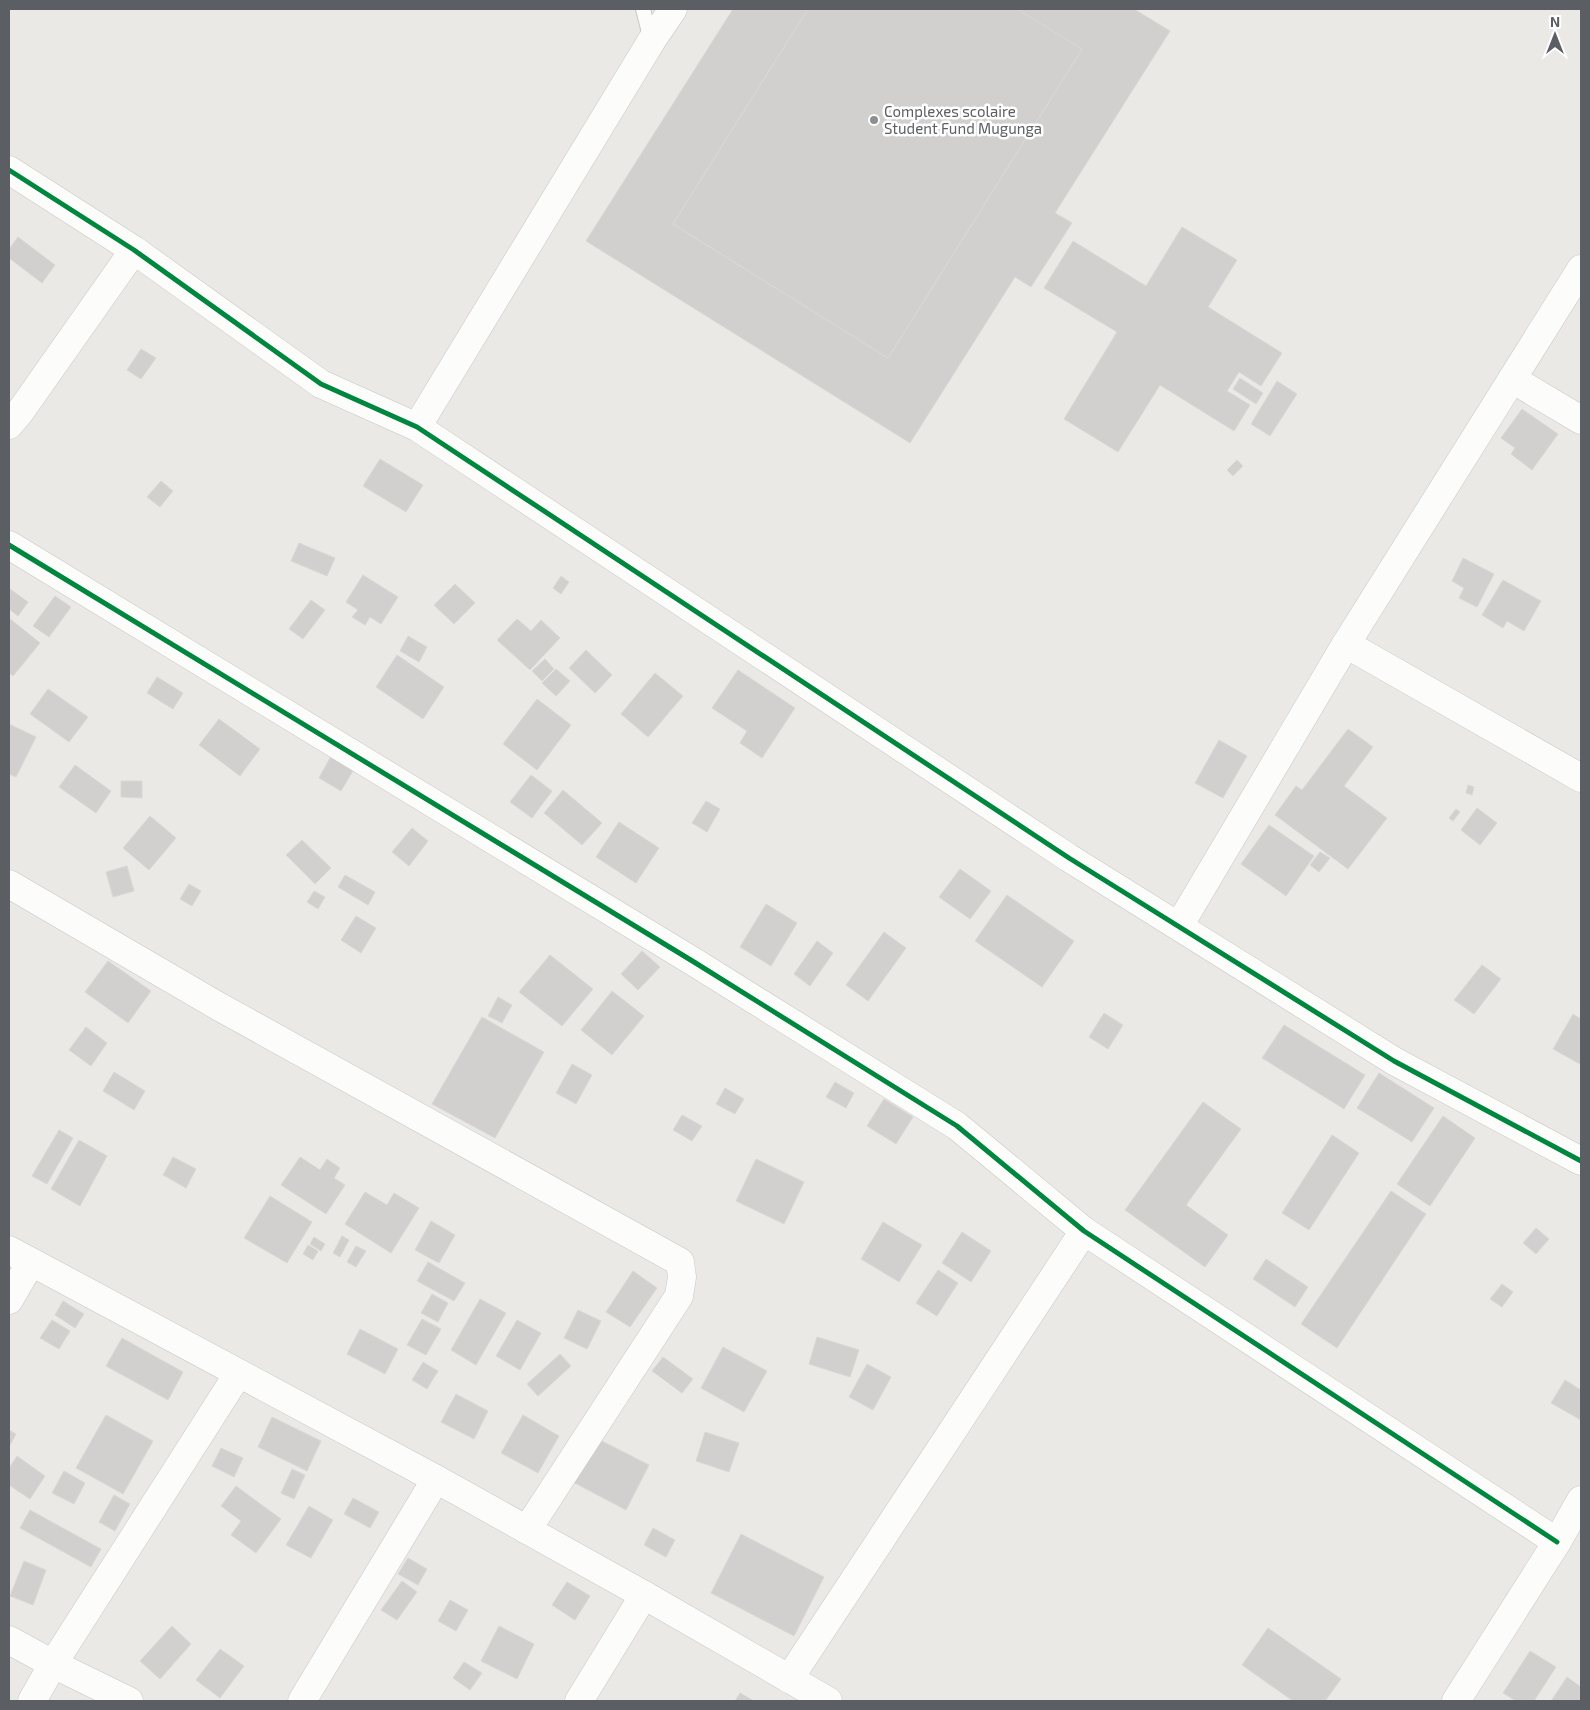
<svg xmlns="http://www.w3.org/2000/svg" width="1590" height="1710" font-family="'Exo 2',sans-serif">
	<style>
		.building { fill: #d1d0ce; stroke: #dad8d4 }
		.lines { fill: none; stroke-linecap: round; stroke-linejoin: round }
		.lane-casing { stroke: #c7c7c7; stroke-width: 16 }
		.street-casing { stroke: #c7c7c7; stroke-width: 29 }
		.secondary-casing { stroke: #c7c7c6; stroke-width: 29 }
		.lane { stroke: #fcfcfb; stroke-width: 14 }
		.street { stroke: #fcfcfb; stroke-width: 28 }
		.secondary { stroke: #fcfcfb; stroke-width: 28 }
		.cycleway-casing { stroke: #fff; stroke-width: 8 }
		.cycleway { stroke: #00873e; stroke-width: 5 }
		.poi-dot { fill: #8d8f90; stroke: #fff; stroke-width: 2 }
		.labels { text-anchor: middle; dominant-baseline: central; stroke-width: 5; stroke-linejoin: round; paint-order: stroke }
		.poi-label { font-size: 15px; fill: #5b5e62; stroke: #fff; text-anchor: start }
	</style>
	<rect width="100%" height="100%" fill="#eae9e5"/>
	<g class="building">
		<path d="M733 9H808L673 224 888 358 1082 49 1017 9H1134L1170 31 1055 213 1072 223 1031 287 1015 277 910 443 586 241Z"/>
		<path d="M808 9H1017L1082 49 888 358 673 224Z"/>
		<path d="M1182 227 1237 260 1208 307 1282 353 1261 386 1239 372 1227 391 1250 405 1234 431 1160 385 1118 452 1064 419 1117 332 1044 288 1073 241 1146 286Z"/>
		<path d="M18 237 55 265 42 283 9 258V249Z"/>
		<path d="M141 349 156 358 141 379 127 370Z"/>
		<path d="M1240 378 1263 393 1256 404 1233 389Z"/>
		<path d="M1277 381 1297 394 1270 436 1251 424Z"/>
		<path d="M1522 409 1558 434 1532 470 1511 454 1515 448 1501 438Z"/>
		<path d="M380 459 423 485 406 512 363 486Z"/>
		<path d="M1237 460 1243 466 1233 476 1227 470Z"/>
		<path d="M161 481 173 491 160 507 147 497Z"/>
		<path d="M299 543 335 558 327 576 291 561Z"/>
		<path d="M1463 558 1494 574 1477 607 1459 598 1464 588 1452 581Z"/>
		<path d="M363 575 398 597 381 624 370 617 365 625 352 617 358 610 346 602Z"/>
		<path d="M561 576 569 582 561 594 553 588Z"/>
		<path d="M1503 580 1541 601 1524 631 1507 621 1503 628 1482 615Z"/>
		<path d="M455 584 475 603 454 624 434 605Z"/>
		<path d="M10 589 28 602 18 616 9 609Z"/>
		<path d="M55 596 71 607 49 637 33 626Z"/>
		<path d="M311 600 325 610 303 639 289 629Z"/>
		<path d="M9 618 40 643 13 676 9 673Z"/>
		<path d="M517 619 531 631 541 620 560 638 530 670 497 640Z"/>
		<path d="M408 636 427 647 419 662 400 651Z"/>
		<path d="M586 650 612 675 595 693 569 668Z"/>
		<path d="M397 655 444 687 423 719 376 687Z"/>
		<path d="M545 659 554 669 542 681 532 671Z"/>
		<path d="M556 669 570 681 556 696 542 683Z"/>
		<path d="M738 670 795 708 762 758 740 743 747 731 712 708Z"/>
		<path d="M655 673 683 696 648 737 621 714Z"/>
		<path d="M157 677 183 693 173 709 147 693Z"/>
		<path d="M48 689 88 717 69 742 30 714Z"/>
		<path d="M537 699 571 725 537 770 503 744Z"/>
		<path d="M219 719 260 749 240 776 199 745Z"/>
		<path d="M9 724 36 737 16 777 9 774Z"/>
		<path d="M1348 729 1373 747 1344 786 1387 818 1348 869 1275 815 1296 786 1302 790Z"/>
		<path d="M1219 740 1247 756 1223 798 1195 783Z"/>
		<path d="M331 756 354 769 341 791 319 778Z"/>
		<path d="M75 765 111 791 96 813 59 787Z"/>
		<path d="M531 775 552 791 532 818 510 802Z"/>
		<path d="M121 781H142V798L121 797Z"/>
		<path d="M1468 785 1474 787 1472 795 1466 793Z"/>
		<path d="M563 790 602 823 582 845 544 813Z"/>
		<path d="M706 801 720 809 707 832 692 823Z"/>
		<path d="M1477 808 1497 823 1480 845 1461 830Z"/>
		<path d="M1456 809 1460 812 1453 821 1449 818Z"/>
		<path d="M150 816 176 838 149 870 123 848Z"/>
		<path d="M619 822 659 848 636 883 596 857Z"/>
		<path d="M1269 825 1314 856 1286 896 1241 864Z"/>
		<path d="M412 828 428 841 409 866 392 852Z"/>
		<path d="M302 840 331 868 315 884 286 855Z"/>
		<path d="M1320 852 1330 858 1319 872 1310 865Z"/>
		<path d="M127 866 134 891 113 897 106 872Z"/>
		<path d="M960 869 991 891 970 919 939 897Z"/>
		<path d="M345 875 375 892 368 905 338 887Z"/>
		<path d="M189 884 201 891 192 906 180 899Z"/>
		<path d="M314 891 325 897 318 909 307 902Z"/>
		<path d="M1007 895 1074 941 1042 987 975 941Z"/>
		<path d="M766 904 797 923 771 966 740 947Z"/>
		<path d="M356 916 376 928 361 953 341 940Z"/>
		<path d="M884 932 906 948 868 1001 846 985Z"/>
		<path d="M817 941 833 953 810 986 794 974Z"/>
		<path d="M642 951 660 967 638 990 621 974Z"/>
		<path d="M550 955 593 989 562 1026 519 992Z"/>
		<path d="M108 961 151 991 128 1023 85 992Z"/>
		<path d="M1482 965 1501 979 1474 1014 1454 1000Z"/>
		<path d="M612 991 644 1016 612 1055 581 1030Z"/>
		<path d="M498 997 512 1005 502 1023 488 1016Z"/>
		<path d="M1104 1013 1123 1025 1108 1049 1089 1037Z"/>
		<path d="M1573 1014 1581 1019V1061L1580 1064 1553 1049Z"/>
		<path d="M482 1017 544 1052 495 1138 432 1104Z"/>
		<path d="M1284 1025 1365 1075 1344 1109 1262 1058Z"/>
		<path d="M86 1027 107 1043 91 1066 69 1050Z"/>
		<path d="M572 1064 592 1075 576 1104 556 1093Z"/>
		<path d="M114 1072 145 1091 134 1110 103 1091Z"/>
		<path d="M1379 1073 1434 1108 1412 1142 1357 1108Z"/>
		<path d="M835 1082 854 1093 846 1108 826 1097Z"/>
		<path d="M725 1088 744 1099 735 1114 716 1104Z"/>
		<path d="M884 1099 913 1117 896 1144 867 1126Z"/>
		<path d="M1203 1102 1241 1129 1186 1205 1228 1235 1205 1267 1125 1210Z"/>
		<path d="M682 1115 702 1126 692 1141 673 1130Z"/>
		<path d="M1443 1116 1475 1138 1430 1206 1397 1184Z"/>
		<path d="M59 1130 73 1138 47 1184 32 1176Z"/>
		<path d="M1332 1135 1359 1153 1309 1230 1282 1213Z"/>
		<path d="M79 1140 107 1156 80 1206 51 1189Z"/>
		<path d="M173 1157 196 1169 186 1188 163 1175Z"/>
		<path d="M300 1157 320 1170 327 1159 340 1168 334 1178 345 1185 326 1214 281 1185Z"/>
		<path d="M756 1159 804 1182 784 1224 736 1201Z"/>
		<path d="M1391 1191 1426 1214 1337 1348 1301 1324Z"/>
		<path d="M365 1192 387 1205 394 1193 419 1208 391 1253 345 1224Z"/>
		<path d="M270 1196 312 1222 287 1263 244 1238Z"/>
		<path d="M431 1221 455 1235 439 1263 415 1250Z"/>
		<path d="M883 1222 922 1245 899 1282 861 1259Z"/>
		<path d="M1536 1228 1549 1239 1536 1254 1523 1243Z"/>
		<path d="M962 1232 991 1251 971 1282 942 1263Z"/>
		<path d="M342 1236 349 1240 340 1257 333 1253Z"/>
		<path d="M314 1237 325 1244 321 1251 310 1244Z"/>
		<path d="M308 1245 318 1251 313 1260 303 1254Z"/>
		<path d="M356 1246 366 1251 356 1267 347 1262Z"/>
		<path d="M1266 1259 1308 1287 1295 1307 1253 1279Z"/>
		<path d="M428 1262 465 1283 454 1301 417 1281Z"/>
		<path d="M938 1270 958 1283 937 1316 916 1303Z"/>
		<path d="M633 1271 657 1288 630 1327 606 1312Z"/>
		<path d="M1502 1284 1513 1292 1502 1307 1490 1299Z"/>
		<path d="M432 1294 448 1303 438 1322 421 1313Z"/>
		<path d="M480 1299 506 1313 476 1365 451 1350Z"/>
		<path d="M63 1301 84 1314 75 1328 55 1315Z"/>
		<path d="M578 1310 601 1321 587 1349 564 1338Z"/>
		<path d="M422 1319 441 1329 426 1355 407 1345Z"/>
		<path d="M52 1320 70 1331 59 1349 40 1338Z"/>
		<path d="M517 1320 541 1333 520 1370 496 1356Z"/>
		<path d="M360 1329 398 1349 385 1374 347 1354Z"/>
		<path d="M817 1337 859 1350 850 1377 809 1364Z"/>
		<path d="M122 1338 183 1372 168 1400 106 1366Z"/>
		<path d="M723 1347 767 1371 744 1412 701 1388Z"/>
		<path d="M560 1354 571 1366 538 1396 527 1384Z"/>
		<path d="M663 1357 693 1379 682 1393 652 1371Z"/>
		<path d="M423 1362 438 1371 427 1389 412 1380Z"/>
		<path d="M867 1364 891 1377 873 1410 849 1397Z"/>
		<path d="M1565 1380 1581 1390V1420L1551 1403Z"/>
		<path d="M456 1394 488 1411 474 1439 441 1422Z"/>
		<path d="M106 1415 153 1441 123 1494 76 1468Z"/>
		<path d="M523 1415 559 1436 538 1473 501 1453Z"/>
		<path d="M272 1417 321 1441 307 1471 258 1447Z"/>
		<path d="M9 1430 16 1434 9 1447Z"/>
		<path d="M705 1432 739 1443 729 1472 696 1461Z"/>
		<path d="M594 1437 649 1465 626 1510 571 1481Z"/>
		<path d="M221 1448 243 1458 234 1477 212 1466Z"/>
		<path d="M17 1456 45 1476 30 1499 9 1485V1468Z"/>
		<path d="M292 1469 305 1475 294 1499 281 1493Z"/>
		<path d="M64 1471 85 1483 74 1504 52 1493Z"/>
		<path d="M236 1486 281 1519 256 1553 231 1535 241 1521 221 1506Z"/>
		<path d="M114 1495 130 1504 115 1531 99 1522Z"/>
		<path d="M353 1498 379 1512 370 1528 344 1514Z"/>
		<path d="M309 1506 333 1520 311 1558 286 1545Z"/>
		<path d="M30 1510 101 1549 91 1567 20 1528Z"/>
		<path d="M653 1528 675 1540 666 1557 644 1545Z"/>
		<path d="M741 1534 824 1577 794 1636 711 1593Z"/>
		<path d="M408 1558 427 1569 418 1585 398 1574Z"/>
		<path d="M24 1561 46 1570 33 1605 10 1596Z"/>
		<path d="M402 1581 417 1592 397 1620 381 1610Z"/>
		<path d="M567 1582 590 1596 575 1620 552 1605Z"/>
		<path d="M450 1600 468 1610 456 1631 438 1621Z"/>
		<path d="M172 1626 191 1644 160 1679 140 1661Z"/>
		<path d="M499 1626 534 1644 517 1679 481 1661Z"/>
		<path d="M1268 1628 1341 1679 1325 1701H1293L1242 1665Z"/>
		<path d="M220 1649 244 1666 220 1698 196 1680Z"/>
		<path d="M1530 1651 1556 1667 1534 1701H1516L1503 1693Z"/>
		<path d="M464 1662 482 1673 470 1690 453 1678Z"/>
		<path d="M1567 1677 1581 1687V1701H1551Z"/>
		<path d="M740 1693 754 1701H735Z"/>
	</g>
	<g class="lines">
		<g class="lane-casing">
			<path id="lane" d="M643 9 651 40"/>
		</g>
		<g class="street-casing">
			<g id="street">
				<path d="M9 170 134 250 321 384 417 427 1069 858 1394 1061 1581 1161"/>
				<path d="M1512 379 1581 420"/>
				<path d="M9 425 20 412 134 250"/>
				<path d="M417 427 652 40 673 9"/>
				<path d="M9 545 694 962 957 1126 1084 1231 1557 1542"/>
				<path d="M1346 644 1581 778"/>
				<path d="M9 884 218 1006 680 1262 682 1277 679 1296 527 1530"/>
				<path d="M1179 926 1346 644 1581 269"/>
				<path d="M9 1250 436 1479 644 1595 828 1701"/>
				<path d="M9 1300 31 1262"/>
				<path d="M9 1640 53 1664 129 1701"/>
				<path d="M789 1679 1084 1231"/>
				<path d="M32 1701 53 1664 238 1374"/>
				<path d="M302 1701 436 1479"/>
				<path d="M579 1701 644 1595"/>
			</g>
		</g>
		<g class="secondary-casing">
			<path id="secondary" d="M1456 1701 1557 1542 1581 1500"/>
		</g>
		<use href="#lane" class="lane"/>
		<use href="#street" class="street"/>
		<use href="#secondary" class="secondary"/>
		<g class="cycleway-casing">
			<g id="cycleway">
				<path d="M9 170 134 250 321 384 417 427 1069 858 1394 1061 1581 1161"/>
				<path d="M9 545 694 962 957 1126 1084 1231 1557 1542"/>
			</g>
		</g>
		<use href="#cycleway" class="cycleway"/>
	</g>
	<circle class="poi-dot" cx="874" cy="120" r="5"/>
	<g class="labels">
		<g class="poi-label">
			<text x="884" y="111">Complexes scolaire<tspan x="884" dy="17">Student Fund Mugunga</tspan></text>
		</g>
	</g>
	<rect width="1590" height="1710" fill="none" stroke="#5b5e62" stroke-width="20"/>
	<g transform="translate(1555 35)" stroke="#ffffff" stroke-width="4" paint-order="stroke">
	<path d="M0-4L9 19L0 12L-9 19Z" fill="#5b5e62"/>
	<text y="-8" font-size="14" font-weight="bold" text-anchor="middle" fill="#5b5e62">N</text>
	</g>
</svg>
